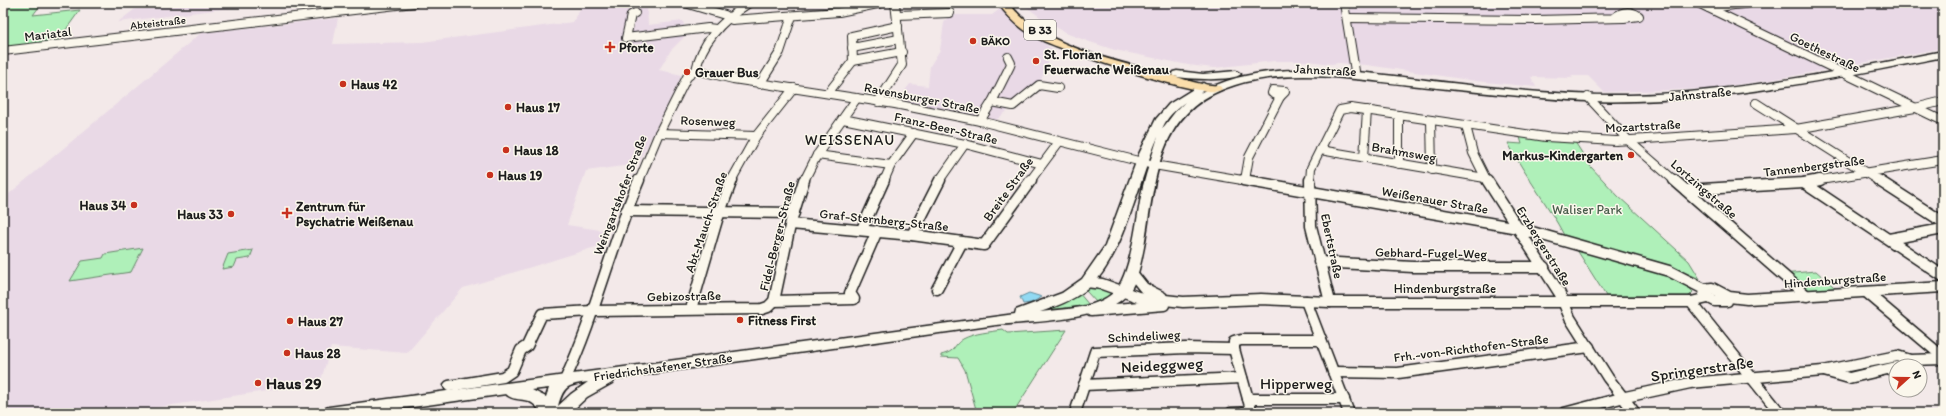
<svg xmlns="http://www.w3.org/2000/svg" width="1946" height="416" font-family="Itim,sans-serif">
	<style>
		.built { fill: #e9d9e6 }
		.green { fill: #aff0b9; stroke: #66866a }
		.water { fill: #91d9f2; stroke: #628d9c }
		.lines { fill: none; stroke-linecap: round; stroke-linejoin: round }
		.street-far1-casing { stroke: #1c1c1c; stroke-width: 10 }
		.street-casing { stroke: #1c1c1c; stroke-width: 13 }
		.secondary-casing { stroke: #1c1c1c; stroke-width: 3 }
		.primary-casing { stroke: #1c1c1c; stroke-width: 3 }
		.street-far1 { stroke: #fbf7ec; stroke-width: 8 }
		.street { stroke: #fbf7ec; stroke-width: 10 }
		.secondary { fill: #fbf7ec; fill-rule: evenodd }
		.primary { fill: #faddab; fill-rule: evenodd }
		.poi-dot { fill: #c8321e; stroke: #fbf7ec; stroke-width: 1.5 }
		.labels { text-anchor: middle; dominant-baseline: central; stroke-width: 3; stroke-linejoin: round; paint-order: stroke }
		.far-street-label { font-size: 11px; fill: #1c1c1c; stroke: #fbf7ec }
		.far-poi-label { font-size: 11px; font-weight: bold; fill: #1c1c1c; stroke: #fbf7ec; text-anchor: start }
		.shield { fill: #fbf7ec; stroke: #5f5e5a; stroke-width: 1 }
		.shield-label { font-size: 12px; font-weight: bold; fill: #1c1c1c }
		.street-label { font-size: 13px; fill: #1c1c1c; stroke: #fbf7ec }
		.poi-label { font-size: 13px; font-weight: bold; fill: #1c1c1c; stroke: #fbf7ec; text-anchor: start }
		.park-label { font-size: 13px; fill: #485c4b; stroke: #fbf7ec }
		.quarter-label { font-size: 15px; letter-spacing: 1px; fill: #1c1c1c; stroke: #fbf7ec }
		.near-street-label { font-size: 16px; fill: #1c1c1c; stroke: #fbf7ec }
		.near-poi-label { font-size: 16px; font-weight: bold; fill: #1c1c1c; stroke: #fbf7ec; text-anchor: start }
	</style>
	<rect width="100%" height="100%" fill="#f3e9e9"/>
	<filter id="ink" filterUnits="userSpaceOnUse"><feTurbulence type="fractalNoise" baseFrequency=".025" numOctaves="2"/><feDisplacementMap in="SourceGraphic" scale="8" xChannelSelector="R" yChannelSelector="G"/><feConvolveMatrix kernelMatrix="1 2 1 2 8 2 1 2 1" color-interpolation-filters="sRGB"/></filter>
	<g filter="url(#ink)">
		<g class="built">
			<path d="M143 3H272L118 22Z"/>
			<path d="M584 3H647L648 25 683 21 686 35 671 50 659 70 682 75 638 164 586 171 567 225 607 231 602 245 463 288 407 353 331 347 320 383 119 413H3V199L201 33 338 18 333 44 422 42 573 22Z"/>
			<path d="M1021 3H1943V48L1770 80 1707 89 1604 92 1588 76H1571L1573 78 1531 77 1536 87 1476 81 1367 65 1339 63 1331 64 1309 61H1274L1214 68 1188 65 1115 50 1090 42 1068 34 1044 20Z"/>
			<path d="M1000 9 1053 50 1039 85 995 121 897 101 910 84 928 86 930 66 940 50 944 23 949 15H992Z"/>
		</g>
		<g class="green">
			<path d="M3 3H42L33 15 80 10 57 42 3 49Z"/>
			<path d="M1519 134 1575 142 1591 167 1618 196 1689 261 1700 279 1665 264 1565 237C1548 204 1525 176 1508 143L1522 144Z"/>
			<path d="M143 248 131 272 70 281 82 261 103 258 105 254Z"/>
			<path d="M253 250 250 258 237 260 234 267 222 269 228 254Z"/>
			<path d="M1577 250C1607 258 1674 269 1693 292L1689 296H1606Z"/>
			<path d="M1816 271 1842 294 1807 296 1782 274Z"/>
			<path d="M1098 285 1116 292 1104 301 1097 303 1086 291 1088 286Z"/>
			<path d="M1079 293 1089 305 1040 311Z"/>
			<path d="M1003 330 1008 334 1066 330 1014 411 1008 413H977L965 370 958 358 941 357V355C957 351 952 346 963 339 974 333 990 332 1003 330Z"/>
		</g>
		<path class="water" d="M1029 293 1042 297 1031 303 1023 304 1020 297Z"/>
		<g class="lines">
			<g class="street-far1-casing">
				<g id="street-far1">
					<path d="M685 3 725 15 732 20 839 12 882 3"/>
					<path d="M1344 3 1355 71"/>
					<path d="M1698 3 1943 121"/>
					<path d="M1709 8 1751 3"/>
					<path d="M635 13 631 15 626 38 708 28 716 29"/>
					<path d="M897 15 950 13"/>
					<path d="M1347 18 1535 20 1624 18 1639 16C1630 10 1622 11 1614 18"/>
					<path d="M852 48 899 39"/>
					<path d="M3 51 414 3"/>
					<path d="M853 61 902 52"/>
					<path d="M696 70 733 79 895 104 980 121 1154 165 1248 181"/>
					<path d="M760 84 780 52 792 16"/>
					<path d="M1273 90 1285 91V92L1280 97 1272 93Z"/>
					<path d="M828 93 853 61 852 36 898 26"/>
					<path d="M1588 97 1629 141 1675 181"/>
					<path d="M878 102 902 65 895 3"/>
					<path d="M992 102 1013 106 1039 85 1058 88"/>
					<path d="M1756 103 1879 181"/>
					<path d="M1399 115V164"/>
					<path d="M843 119 965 144 1042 164"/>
					<path d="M1431 120 1432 170"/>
					<path d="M980 121 992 102 1010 66 1011 63 1008 57"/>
					<path d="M1466 126 1473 153 1487 181"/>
					<path d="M659 133 756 136"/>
					<path d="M1320 150 1485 178"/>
					<path d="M817 155 891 165"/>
					<path d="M1364 158 1367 110"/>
					<path d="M1245 180 1249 157 1280 97"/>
					<path d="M639 181 659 133 687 77 696 70C702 40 724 19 749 3"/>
					<path d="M731 181 756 136 794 88"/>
					<path d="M804 181 817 155 857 98"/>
					<path d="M884 181 891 165 914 133"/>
					<path d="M939 181 965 144"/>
					<path d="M1030 181 1059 142"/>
					<path d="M1310 181 1311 168 1340 110 1351 108 1546 137 1616 141 1796 129 1915 108 1943 101"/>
					<path d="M1814 181 1943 160"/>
				</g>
			</g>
			<g class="street-casing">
				<g id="street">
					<path d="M1243 180 1518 228 1669 271 1704 289"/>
					<path d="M1310 180 1311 226 1330 302"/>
					<path d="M1487 180 1560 294 1570 318 1608 378 1635 413"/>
					<path d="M1674 180 1807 296"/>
					<path d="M1878 180 1943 222"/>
					<path d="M1804 183 1943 276"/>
					<path d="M1686 190 1804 183 1820 180"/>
					<path d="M626 211 794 213"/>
					<path d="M791 224 912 235 984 245 1031 180"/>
					<path d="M862 229 884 180"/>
					<path d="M912 235 940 180"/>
					<path d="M1889 239 1943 229"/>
					<path d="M1319 262 1413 267H1544"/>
					<path d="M1132 273 1144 288 1162 297"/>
					<path d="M1087 282 1102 284 1138 297 1183 302 1261 299 1330 302H1691L1708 298"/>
					<path d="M937 289 962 242"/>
					<path d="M1704 289 1712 288 1729 297 1747 299 1943 287"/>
					<path d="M1866 292 1943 357"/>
					<path d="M1704 295 1715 301H1727L1728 297"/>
					<path d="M774 301 854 299 850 293 877 231"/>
					<path d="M1306 301 1349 413"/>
					<path d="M1691 302 1780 413"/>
					<path d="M691 309 717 220 732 180"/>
					<path d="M1091 311 1164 305"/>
					<path d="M1824 371 1849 378 1896 367"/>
					<path d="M1333 372 1398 373 1589 347"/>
					<path d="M565 380C595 316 611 246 639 180"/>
					<path d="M1084 385 1242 378"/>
					<path d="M449 386 503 377 512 371 521 350 527 346 542 314 592 311 762 309 768 307 774 301 791 221 804 180"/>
					<path d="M1248 399H1344"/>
					<path d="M1075 413 1095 352 1186 348 1234 349"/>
					<path d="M1231 413 1252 412"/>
					<path d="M1252 413 1234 349V342L1241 340H1321"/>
					<path d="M1564 413 1621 398 1690 383 1823 371 1897 356 1910 360 1943 359"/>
				</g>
			</g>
			<g class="secondary-casing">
				<g id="secondary">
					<path d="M1943 51V57C1826 80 1707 105 1587 101 1528 98 1469 91 1410 85 1353 79 1291 68 1235 85 1156 109 1156 178 1144 247 1140 266 1137 289 1120 301 1092 321 1030 322 996 325L614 379 612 383 587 397 570 413H541C530 393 515 404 506 394L369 413H321L324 409 329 407 1015 314 1016 310 1062 293 1082 279 1105 246 1139 154 1156 119 1169 104 1203 83 1208 86 1200 93C1269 53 1377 75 1452 83 1511 90 1570 96 1629 95 1735 93 1839 71 1943 51ZM1185 102 1175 112 1162 129C1167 117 1175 110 1185 102ZM1158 137C1153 153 1147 170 1143 186 1137 212 1132 277 1113 293 1095 309 1063 309 1040 312 1058 306 1078 298 1092 285 1124 254 1139 179 1158 137ZM588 382 571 394 558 406C564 385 568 385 588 382ZM549 388 546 397 532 390Z"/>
					<path d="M1177 71 1203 74 1236 71 1241 74C1233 82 1185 79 1173 76L1172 74 1173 72Z"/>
				</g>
			</g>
			<g class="primary-casing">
				<path id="primary" d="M998 3H1009C1040 46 1118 62 1167 74 1179 77 1190 82 1202 84 1208 85 1214 85 1220 86L1222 89C1212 103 1059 49 1039 39 1022 30 1009 19 998 3Z"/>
			</g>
			<use href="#street-far1" class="street-far1"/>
			<use href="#street" class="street"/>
			<use href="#secondary" class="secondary"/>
			<use href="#primary" class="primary"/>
		</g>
	</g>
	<g class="poi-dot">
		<circle cx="973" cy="41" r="4"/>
		<path d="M608 41h4v4h4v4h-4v4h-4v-4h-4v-4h4z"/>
		<circle cx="1036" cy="61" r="4"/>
		<circle cx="687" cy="72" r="4"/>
		<circle cx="343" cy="84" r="4"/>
		<circle cx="508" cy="107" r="4"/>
		<circle cx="506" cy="150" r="4"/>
		<circle cx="1631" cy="155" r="4"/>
		<circle cx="490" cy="175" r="4"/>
		<circle cx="134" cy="205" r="4"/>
		<path d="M285 207h4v4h4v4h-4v4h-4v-4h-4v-4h4z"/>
		<circle cx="231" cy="214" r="4"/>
		<circle cx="740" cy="320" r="4"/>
		<circle cx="290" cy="321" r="4"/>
		<circle cx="287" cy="353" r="4"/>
		<circle cx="258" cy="383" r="4"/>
	</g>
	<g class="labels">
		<g class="far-street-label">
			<text transform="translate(158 23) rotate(-6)">Abteistraße</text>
		</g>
		<g class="far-poi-label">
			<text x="981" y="41">BÄKO</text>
		</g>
		<rect class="shield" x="1024" y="20" width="32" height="20" rx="3"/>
		<g class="shield-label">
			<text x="1040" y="30">B 33</text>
		</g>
		<g class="street-label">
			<text transform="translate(48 34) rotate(-7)">Mariatal</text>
			<text transform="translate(1825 52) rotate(26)">Goethestraße</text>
			<text transform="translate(1325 70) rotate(3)">Jahnstraße</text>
			<text transform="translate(1700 94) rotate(-5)">Jahnstraße</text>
			<text transform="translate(922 98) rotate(11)">Ravensburger Straße</text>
			<text transform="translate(708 121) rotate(2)">Rosenweg</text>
			<text transform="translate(1643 126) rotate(-3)">Mozartstraße</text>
			<text transform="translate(946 128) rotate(13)">Franz-Beer-Straße</text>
			<text transform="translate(1404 152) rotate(10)">Brahmsweg</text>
			<text transform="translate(1814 166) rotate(-7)">Tannenbergstraße</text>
			<text transform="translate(1008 189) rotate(-54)">Breite Straße</text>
			<text transform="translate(1704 189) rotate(41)">Lortzingstraße</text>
			<text transform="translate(620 195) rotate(-69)">Weingartshofer Straße</text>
			<text transform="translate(1435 200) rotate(10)">Weißenauer Straße</text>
			<text transform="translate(884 220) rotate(6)">Graf-Sternberg-Straße</text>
			<text transform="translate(706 222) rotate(-71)">Abt-Mauch-Straße</text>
			<text transform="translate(777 236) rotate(-76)">Fidel-Berger-Straße</text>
			<text transform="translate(1332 246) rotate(78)">Ebertstraße</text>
			<text transform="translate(1544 246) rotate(58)">Erzbergerstraße</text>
			<text transform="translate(1431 253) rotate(1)">Gebhard-Fugel-Weg</text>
			<text transform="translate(1835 280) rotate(-4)">Hindenburgstraße</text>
			<text x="1445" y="288">Hindenburgstraße</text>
			<text transform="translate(684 296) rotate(-1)">Gebizostraße</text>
			<text transform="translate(1144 336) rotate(-3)">Schindeliweg</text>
			<text transform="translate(1471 348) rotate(-7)">Frh.-von-Richthofen-Straße</text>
			<text transform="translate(663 367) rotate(-8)">Friedrichshafener Straße</text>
		</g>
		<g class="poi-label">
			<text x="619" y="47">Pforte</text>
			<text x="1044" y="54">St. Florian<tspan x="1044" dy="15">Feuerwache Weißenau</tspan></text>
			<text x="695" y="72">Grauer Bus</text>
			<text x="351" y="84">Haus 42</text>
			<text x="516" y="107">Haus 17</text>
			<text x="514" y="150">Haus 18</text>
			<text x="1623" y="155" text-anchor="end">Markus-Kindergarten</text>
			<text x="498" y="175">Haus 19</text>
			<text x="126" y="205" text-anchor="end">Haus 34</text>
			<text x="296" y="206">Zentrum für<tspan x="296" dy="15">Psychatrie Weißenau</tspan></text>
			<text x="223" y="214" text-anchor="end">Haus 33</text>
			<text x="748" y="320">Fitness First</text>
			<text x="298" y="321">Haus 27</text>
			<text x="295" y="353">Haus 28</text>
		</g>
		<g class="park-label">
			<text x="1587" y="209">Waliser Park</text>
		</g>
		<g class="quarter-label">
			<text x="850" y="140">WEISSENAU</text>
		</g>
		<g class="near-street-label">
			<text transform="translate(1162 365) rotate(-3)">Neideggweg</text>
			<text transform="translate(1702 369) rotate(-8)">Springerstraße</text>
			<text x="1296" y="383">Hipperweg</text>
		</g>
		<g class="near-poi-label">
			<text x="266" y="383">Haus 29</text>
		</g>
	</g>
	<rect width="1946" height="416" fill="none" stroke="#fbf7ec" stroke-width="16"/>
	<rect x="8" y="8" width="1930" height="400" fill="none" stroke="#1c1c1c" stroke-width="1.5" filter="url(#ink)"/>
	<g transform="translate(1908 378) rotate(69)"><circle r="19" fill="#fbf7ec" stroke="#a29f99"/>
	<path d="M0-3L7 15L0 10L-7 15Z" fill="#c8321e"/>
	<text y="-6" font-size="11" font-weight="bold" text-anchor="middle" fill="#1c1c1c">N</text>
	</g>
</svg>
